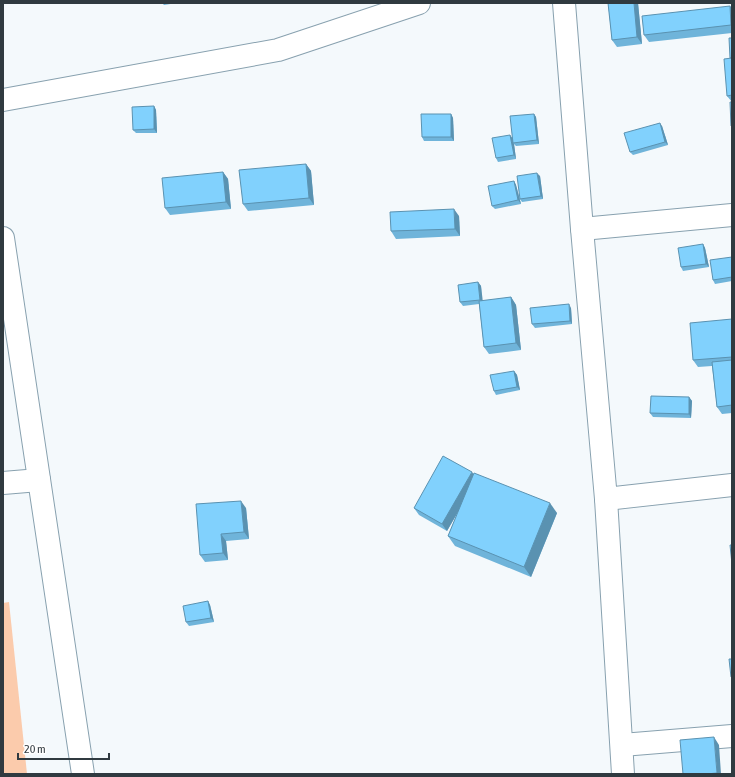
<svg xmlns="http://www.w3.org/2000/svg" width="735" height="777" font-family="'Asap Condensed',sans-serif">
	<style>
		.green { fill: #fbcbac }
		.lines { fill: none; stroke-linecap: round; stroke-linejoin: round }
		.street-casing { stroke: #88a1af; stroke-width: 24 }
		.street { stroke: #fff; stroke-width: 22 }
		.wall { fill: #6fb4da }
		.shaded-wall { fill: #5a92b1 }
		.building { fill: #81d1fd; stroke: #5a92b1 }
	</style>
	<rect width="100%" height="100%" fill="#f4f9fc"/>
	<path class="green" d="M9 602 27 774H3V603Z"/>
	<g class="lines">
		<g class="street-casing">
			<g id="street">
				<path d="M564 3 582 229 606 499 732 485"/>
				<path d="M3 100 278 50 419 3"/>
				<path d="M582 229 732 215"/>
				<path d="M3 238 83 774"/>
				<path d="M3 483 39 480"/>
				<path d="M606 499 623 774"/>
				<path d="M622 745 732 736"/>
			</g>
		</g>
		<use href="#street" class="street"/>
	</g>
	<g class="wall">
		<path d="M162 3H177L164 5Z"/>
		<path d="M608 3H638L642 44 617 47 612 40Z"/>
		<path d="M730 6 732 9V33L649 42 644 35Z"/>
		<path d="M732 38V128L731 126 732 102 727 96Z"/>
		<path d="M154 106 156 110 157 133H136L133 130Z"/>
		<path d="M451 114 453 118 454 141H424L422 137Z"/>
		<path d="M534 114 536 117 539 144 516 146 514 144 516 159 498 162 496 158 510 135 512 138Z"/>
		<path d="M662 126 668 145 633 155 630 152Z"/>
		<path d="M306 164 311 171 314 205 248 211 243 204Z"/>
		<path d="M223 172 228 179 231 209 170 215 165 208Z"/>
		<path d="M540 176 543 199 522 202 520 199Z"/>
		<path d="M514 181 516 185 521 204 495 209 492 206Z"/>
		<path d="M459 216 460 236 396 239 391 231Z"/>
		<path d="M703 244 705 248 709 267 683 271 681 267Z"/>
		<path d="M732 257V281L715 284 713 280Z"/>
		<path d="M478 282 481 286 482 301 511 297 516 305 521 350 489 354 484 347 479 304 463 306 460 302Z"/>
		<path d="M571 308 572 324 535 328 532 324Z"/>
		<path d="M732 319V413L722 414 717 407 712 366 698 367 693 360Z"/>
		<path d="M514 371 517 375 520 390 496 395 494 391Z"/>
		<path d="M689 397 692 401 691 418 653 417 650 413Z"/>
		<path d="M474 474 557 513 531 577 455 546 448 536 459 510 447 531 419 515 414 508Z"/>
		<path d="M246 508 249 539 226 541 228 560 205 562 200 555Z"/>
		<path d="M208 601 210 605 214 622 189 626 186 622Z"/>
	</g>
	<g class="shaded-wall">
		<path d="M634 3H638L642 44 637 37Z"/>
		<path d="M730 6 732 9V26L731 25Z"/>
		<path d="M154 106 156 110 157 133 154 129Z"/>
		<path d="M451 114 453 118 454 141 451 137Z"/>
		<path d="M534 114 536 117 539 144 537 140Z"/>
		<path d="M660 123 662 126 668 145 665 142Z"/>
		<path d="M510 135 513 139V143L514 144 516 159 514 155Z"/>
		<path d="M306 164 311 171 314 205 309 198Z"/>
		<path d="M223 172 228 179 231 209 226 202Z"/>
		<path d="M537 173 540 176 543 199 541 196Z"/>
		<path d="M514 181 516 185 521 204 518 200Z"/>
		<path d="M454 209 459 216 460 236 455 229Z"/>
		<path d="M703 244 705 248 709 267 706 264Z"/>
		<path d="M478 282 481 286 483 303 480 300Z"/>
		<path d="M511 297 516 305 521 350 516 343Z"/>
		<path d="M569 304 571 308 572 324 570 321Z"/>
		<path d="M514 371 517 375 520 390 517 387Z"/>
		<path d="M689 397 692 401 691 418 689 414Z"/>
		<path d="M472 472 477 479 447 531 442 524Z"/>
		<path d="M241 501 246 508 249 539 244 532Z"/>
		<path d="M550 503 557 513 531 577 524 567Z"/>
		<path d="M221 534 226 541 228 560 223 553Z"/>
		<path d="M208 601 210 605 214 622 211 618Z"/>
		<path d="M714 737 719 745 721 774H717V773Z"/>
	</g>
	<g class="building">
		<path d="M608 3H634L637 37 612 40Z"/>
		<path d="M730 6 731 25 644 35 642 16Z"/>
		<path d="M729 38H732V58H730Z"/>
		<path d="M732 58V95L727 96 724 59Z"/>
		<path d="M730 102H732V126H731Z"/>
		<path d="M154 106V129L133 130 132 107Z"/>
		<path d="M421 114H451V137H422Z"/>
		<path d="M534 114 537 140 513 143 510 116Z"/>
		<path d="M660 123 665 142 630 152 624 133Z"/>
		<path d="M510 135 514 155 496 158 492 138Z"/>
		<path d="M306 164 309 198 243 204 239 170Z"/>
		<path d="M223 172 226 202 165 208 162 178Z"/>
		<path d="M537 173 541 196 520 199 517 176Z"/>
		<path d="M514 181 518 200 492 206 488 186Z"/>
		<path d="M454 209 455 229 391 231 390 212Z"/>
		<path d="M703 244 706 264 681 267 678 248Z"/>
		<path d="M732 257V277L713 280 710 260Z"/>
		<path d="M478 282 480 300 460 302 458 285Z"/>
		<path d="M511 297 516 343 484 347 479 301Z"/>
		<path d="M569 304 570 321 532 324 530 308Z"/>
		<path d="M732 319V357L693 360 690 323Z"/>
		<path d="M732 360V405L717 407 712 362Z"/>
		<path d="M514 371 517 387 494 391 490 375Z"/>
		<path d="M651 396 689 397V414L650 413Z"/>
		<path d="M443 456 472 472 442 524 414 508Z"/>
		<path d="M474 473 550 503 524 567 448 536Z"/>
		<path d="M241 501 244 532 221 534 223 553 200 555 196 504Z"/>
		<path d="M730 545H732V564Z"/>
		<path d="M208 601 211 618 186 622 183 606Z"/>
		<path d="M729 659H732V677H731Z"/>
		<path d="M714 737 717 773 706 774H683L680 740Z"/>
	</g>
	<rect width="735" height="777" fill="none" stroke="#303a40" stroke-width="8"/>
	<path d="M18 753v6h91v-6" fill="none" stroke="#303a40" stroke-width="2"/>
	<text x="24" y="753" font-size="12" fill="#303a40" stroke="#ffffff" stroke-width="3" paint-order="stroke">20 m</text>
</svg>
